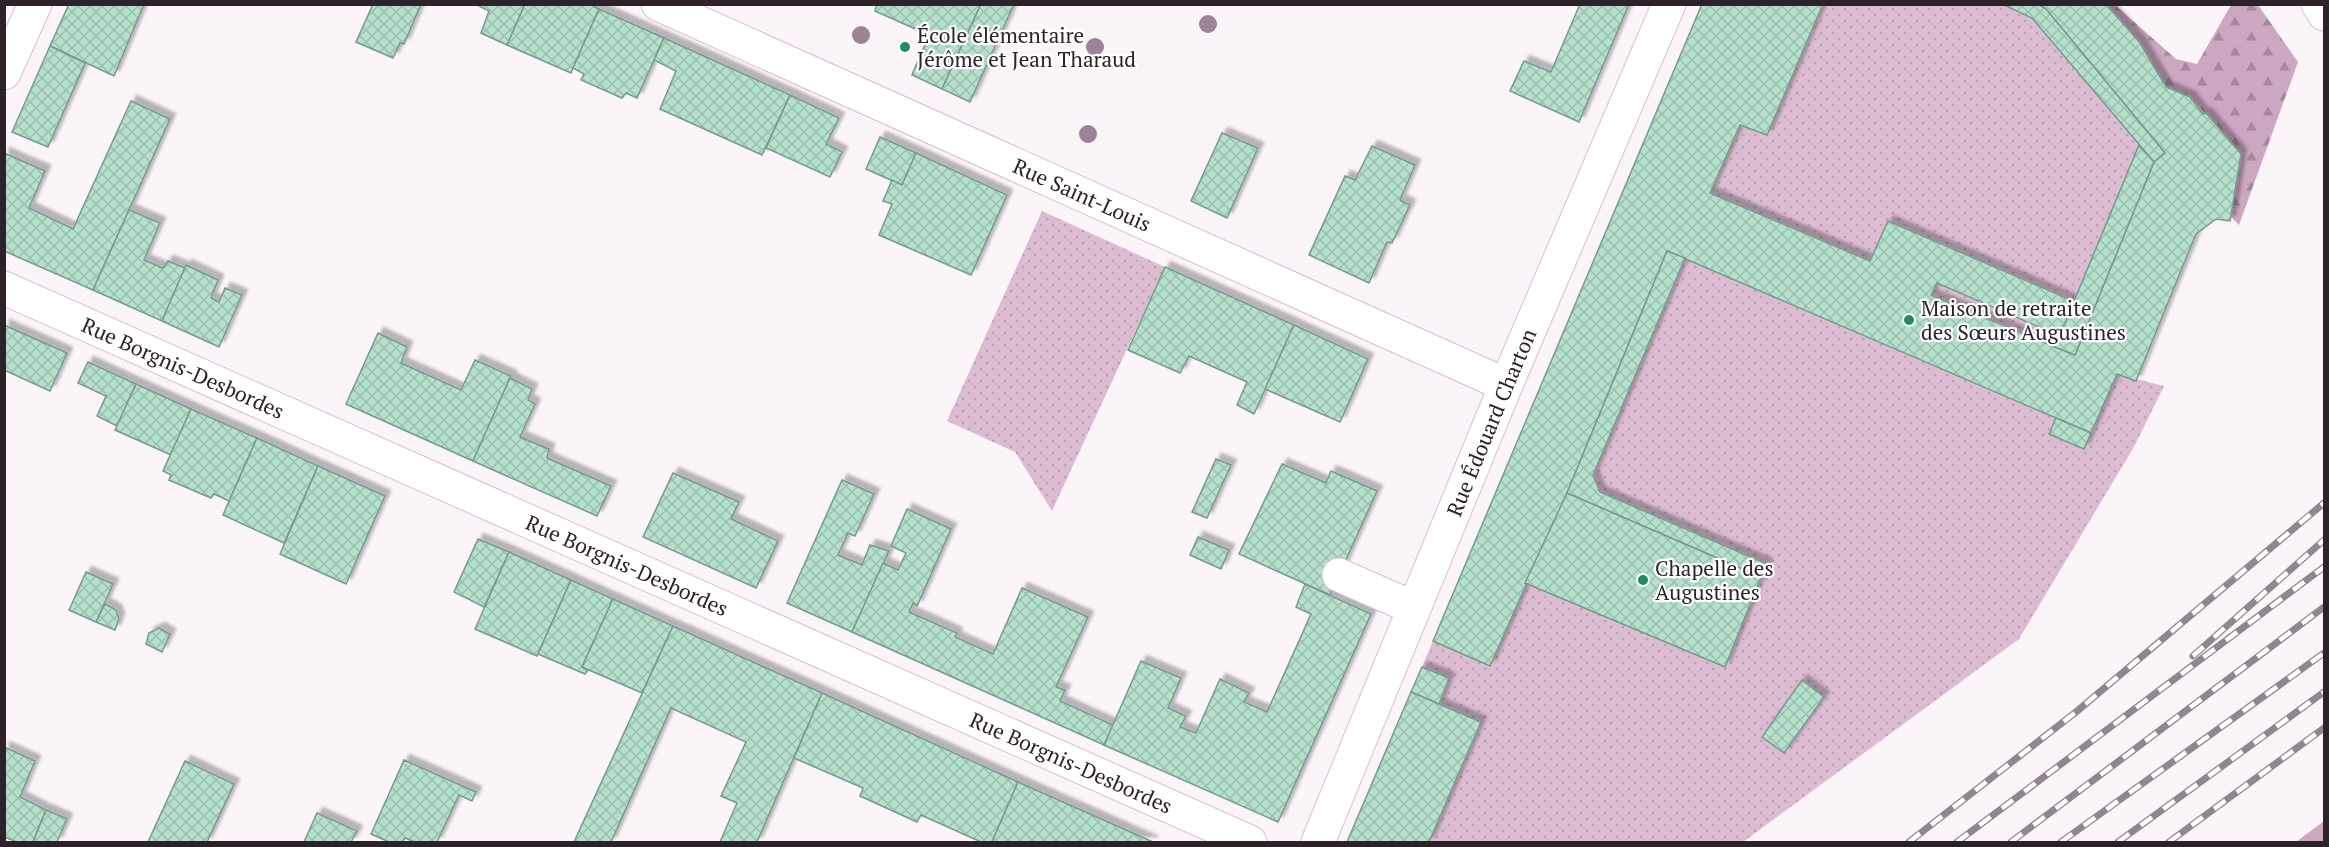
<svg xmlns="http://www.w3.org/2000/svg" width="2329" height="847" font-family="'PT Serif',serif">
	<style>
		.forest { fill: url(#forest-firs) }
		.park { fill: url(#park-dots) }
		.building { fill: url(#building-cross-hatch); stroke: #779b8b; stroke-width: 1.5; filter: url(#shadow) }
		.lines { fill: none; stroke-linecap: round; stroke-linejoin: round }
		.minor-casing { stroke: #dcbcd2; stroke-width: 35 }
		.minor { stroke: #fff; stroke-width: 33 }
		.rail-casing { stroke: #90868d; stroke-width: 7 }
		.rail { stroke: #fff; stroke-width: 4.5; stroke-dasharray: 14; stroke-linecap: butt }
		.tree { fill: #9e8296 }
		.poi-dot { fill: #218a66; stroke: #fff; stroke-width: 2 }
		.labels { text-anchor: middle; dominant-baseline: central; stroke-width: 4.5; stroke-linejoin: round; paint-order: stroke }
		.poi-label { font-size: 21px; fill: #2d212a; stroke: #fff; text-anchor: start }
		.street-label { font-size: 21px; fill: #2d212a; stroke: #fff }
	</style>
	<defs>
		<pattern id="forest-firs" width="22" height="20" patternUnits="userSpaceOnUse" patternTransform="scale(1.5)"><rect width="22" height="20" fill="#cba7c0"/><path d="M5 1l3.5 6h-7zM16 11l3.5 6h-7z" fill="#a5889c"/></pattern>
		<pattern id="park-dots" width="8" height="8" patternUnits="userSpaceOnUse" patternTransform="scale(1.5)"><rect width="8" height="8" fill="#dbbcd1"/><path d="M2 2h.1M6 6h.1" fill="none" stroke="#bca1b4" stroke-width="1.8" stroke-linecap="round"/></pattern>
		<pattern id="building-cross-hatch" width="8" height="8" patternUnits="userSpaceOnUse" patternTransform="scale(1.5)"><rect width="8" height="8" fill="#b5e0cc"/><path d="M0 0l8 8M0 8l8-8" fill="none" stroke="#9cc0af"/></pattern>
		<filter id="shadow"><feDropShadow dx="5.5" dy="-5.5" stdDeviation="1.5" flood-color="#0004"/></filter>
	</defs>
	<rect width="100%" height="100%" fill="#fbf4f8"/>
	<g class="forest">
		<path d="M2106 5H2115L2176 59 2197 64 2231 5H2258L2298 62 2239 225 2231 217 2241 154 2190 97 2166 87 2140 43Z"/>
		<path d="M2324 821V842H2296Z"/>
	</g>
	<g class="park">
		<path d="M1823 5H2038L2165 153 2055 347 1931 295 1937 283 2060 335 2073 304 2071 300 1889 221 1870 261 1710 193 1740 125 1767 135Z"/>
		<path d="M1042 211 1165 267 1052 511 1015 452 947 421Z"/>
		<path d="M1685 258 2056 418 2049 434 2084 448 2117 374 2164 386 2135 445 2019 639 1743 842H1429L1481 722 1439 704 1449 678 1422 667 1433 641 1490 666 1525 583 1725 666 1766 564 1600 492 1593 475Z"/>
	</g>
	<g class="building">
		<path d="M69 4H144L114 76 50 46Z"/>
		<path d="M421 4 404 44 400 43 393 58 356 42 373 4Z"/>
		<path d="M475 4H525L507 45 481 33 489 11Z"/>
		<path d="M525 4H590L599 9 571 73 507 45Z"/>
		<path d="M877 4H981L942 89 912 75 929 35 875 11Z"/>
		<path d="M981 4H1014L970 102 942 89Z"/>
		<path d="M1580 4H1629L1579 122 1510 91 1524 61 1551 72Z"/>
		<path d="M1702 4H1823L1767 135 1740 125 1710 193 1870 261 1888 221 2071 300 2073 304 2060 336 1937 283 1931 295 2055 347 2075 355 2154 162 2165 153 2046 9 2038 4H2106L2140 43 2166 87 2190 97 2203 114 2206 113 2241 154 2230 221 2216 219 2196 234 2136 381 2117 374 2091 433 1667 251 1567 493 1490 666 1433 641Z"/>
		<path d="M2002 4H2038L2046 9 2165 153 2154 162 2032 18Z"/>
		<path d="M599 9 664 38 637 98 626 93 622 98 581 80 584 74 573 68Z"/>
		<path d="M664 38 790 95 762 155 660 109 676 71 654 60Z"/>
		<path d="M50 46 85 63 48 147 12 132Z"/>
		<path d="M790 95 839 118 826 144 842 152 830 177 766 148Z"/>
		<path d="M131 101 170 119 93 290 4 251V153L45 171 29 208 73 229Z"/>
		<path d="M1222 133 1258 148 1227 218 1191 201Z"/>
		<path d="M880 137 916 153 902 185 866 169Z"/>
		<path d="M2139 145 2154 162 2075 355 2055 347Z"/>
		<path d="M1372 146 1415 165 1400 200 1410 205 1392 243 1387 242 1369 283 1309 255 1345 176 1355 180Z"/>
		<path d="M916 153 1007 195 971 275 879 235 892 204 883 201 892 180 902 185Z"/>
		<path d="M129 210 160 223 144 260 163 268 168 261 185 268 162 321 93 290Z"/>
		<path d="M1667 251 1685 258 1593 475 1600 492 1767 564 1761 577 1567 493Z"/>
		<path d="M186 265 218 280 211 298 219 302 225 288 242 295 219 347 162 321Z"/>
		<path d="M1165 267 1294 325 1254 414 1237 405 1247 382 1189 356 1180 373 1128 350Z"/>
		<path d="M4 325 67 353 50 391 4 370Z"/>
		<path d="M1294 325 1368 359 1340 422 1265 389Z"/>
		<path d="M378 333 407 347 401 363 461 390 475 360 511 376 473 461 346 404Z"/>
		<path d="M88 362 136 384 117 426 97 416 106 396 78 383Z"/>
		<path d="M510 378 532 389 528 400 535 404 520 437 549 449 547 458 611 486 597 516 473 461Z"/>
		<path d="M136 384 191 409 171 455 115 430Z"/>
		<path d="M191 409 257 438 229 501 214 494 211 498 169 480 171 475 163 471Z"/>
		<path d="M2056 418 2091 433 2084 449 2049 434Z"/>
		<path d="M257 438 318 466 284 543 223 515Z"/>
		<path d="M1216 459 1231 465 1207 518 1192 512Z"/>
		<path d="M1282 464 1326 483 1331 471 1377 491 1330 595 1239 554Z"/>
		<path d="M318 466 385 496 346 584 280 554Z"/>
		<path d="M673 473 739 502 731 519 778 541 756 588 643 537Z"/>
		<path d="M842 480 874 494 855 536 848 533 838 555 862 565 870 545 889 551 852 632 787 603Z"/>
		<path d="M1567 493 1761 577 1725 667 1525 583Z"/>
		<path d="M907 509 951 529 917 606 913 603 909 612 957 633 955 637 993 654 1022 588 1088 617 1056 687 1065 690 1060 701 1113 725 1104 745 852 632 883 563 898 570 906 553 891 546Z"/>
		<path d="M1198 537 1229 550 1221 569 1190 555Z"/>
		<path d="M478 539 509 552 484 607 454 592Z"/>
		<path d="M509 552 571 580 537 656 475 629Z"/>
		<path d="M86 572 113 584 96 622 69 610Z"/>
		<path d="M571 580 613 599 582 667 588 670 585 674 538 654Z"/>
		<path d="M1305 584 1371 614 1278 822 1104 745 1141 661 1181 678 1168 708 1186 716 1180 727 1196 733 1220 679 1249 693 1244 702 1267 712 1311 614 1296 607Z"/>
		<path d="M613 599 673 626 642 693 582 667Z"/>
		<path d="M105 604 116 610 119 619 115 630 96 622Z"/>
		<path d="M673 626 822 693 757 842H720L737 803 721 796 746 742 671 708 611 842H574Z"/>
		<path d="M159 628 170 634 162 652 146 644 149 633Z"/>
		<path d="M1422 667 1449 678 1439 704 1411 692Z"/>
		<path d="M1802 680 1824 697 1784 753 1762 737Z"/>
		<path d="M1411 692 1481 722 1429 842H1347Z"/>
		<path d="M822 693 1018 782 992 842H981L921 815 917 822 860 796 863 788 794 758Z"/>
		<path d="M4 747 35 761 20 797 46 810 33 842H17L4 837Z"/>
		<path d="M404 760 476 792 472 801 459 795 437 842H415L405 838 402 842H389L371 834Z"/>
		<path d="M185 761 234 784 207 842H148Z"/>
		<path d="M1018 782 1153 842H992Z"/>
		<path d="M46 810 67 819 57 842H33Z"/>
		<path d="M317 813 357 831 351 842H304Z"/>
	</g>
	<g class="lines">
		<g class="minor-casing">
			<g id="minor">
				<path id="s1" d="M658 4 1506 385"/>
				<path d="M2318 4 2324 14"/>
				<path d="M4 73 35 4"/>
				<path id="s2" d="M4 288 1250 842"/>
				<path d="M1339 575 1414 608"/>
				<path id="s3" d="M1318 842 1506 385 1669 4"/>
			</g>
		</g>
		<use href="#minor" class="minor"/>
		<g class="rail-casing">
			<g id="rail">
				<path d="M2193 656 2324 540"/>
				<path d="M1909 842 2076 712 2324 503"/>
				<path d="M1957 842 2324 567"/>
				<path d="M2011 842 2324 607"/>
				<path d="M2061 842 2324 653"/>
				<path d="M2118 842 2324 692"/>
				<path d="M2169 842 2324 728"/>
			</g>
		</g>
		<use href="#rail" class="rail"/>
	</g>
	<g class="tree">
		<circle cx="1208" cy="24" r="9"/>
		<circle cx="861" cy="35" r="9"/>
		<circle cx="1095" cy="47" r="9"/>
		<circle cx="1088" cy="134" r="9"/>
	</g>
	<g class="poi-dot">
		<circle cx="905" cy="47" r="6"/>
		<circle cx="1909" cy="320" r="6"/>
		<circle cx="1643" cy="580" r="6"/>
	</g>
	<g class="labels">
		<g class="poi-label">
			<text x="917" y="35">École élémentaire<tspan x="917" dy="24">Jérôme et Jean Tharaud</tspan></text>
			<text x="1921" y="308">Maison de retraite<tspan x="1921" dy="24">des Sœurs Augustines</tspan></text>
			<text x="1655" y="568">Chapelle des<tspan x="1655" dy="24">Augustines</tspan></text>
		</g>
		<g class="street-label">
			<text stroke="none"><textPath href="#s1" startOffset="465">Rue Saint-Louis</textPath></text>
			<text stroke="none"><textPath href="#s2" startOffset="196">Rue Borgnis-Desbordes</textPath></text>
			<text stroke="none"><textPath href="#s3" startOffset="454">Rue Édouard Charton</textPath></text>
			<text stroke="none"><textPath href="#s2" startOffset="682">Rue Borgnis-Desbordes</textPath></text>
			<text stroke="none"><textPath href="#s2" startOffset="1168">Rue Borgnis-Desbordes</textPath></text>
		</g>
	</g>
	<rect width="2329" height="847" fill="none" stroke="#2d212a" stroke-width="12"/>
</svg>
